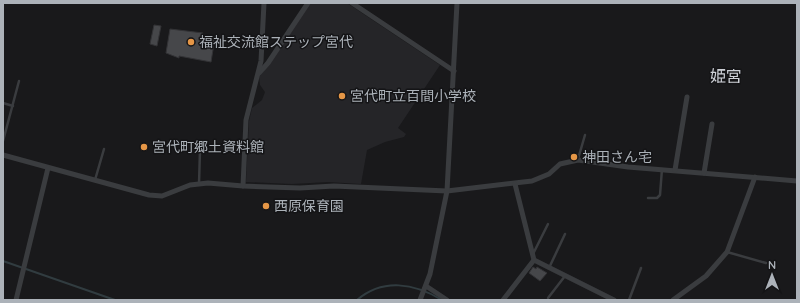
<svg xmlns="http://www.w3.org/2000/svg" width="800" height="303" font-family="Quicksand,'Noto Sans JP',sans-serif">
	<style>
		.built { fill: #252528 }
		.lines { fill: none; stroke-linecap: round; stroke-linejoin: round }
		.stream { stroke: #313c40; stroke-width: 2 }
		.building { fill: #46474a; stroke: #333336 }
		.lane { stroke: #3a3c3f; stroke-width: 2.5 }
		.street { stroke: #3a3c3f; stroke-width: 5 }
		.poi-dot { fill: #e59646; stroke: #141416; stroke-width: 1.5 }
		.labels { text-anchor: middle; dominant-baseline: central; stroke-width: 3; stroke-linejoin: round; paint-order: stroke }
		.poi-label { font-size: 14px; fill: #acb2b9; stroke: #141416; text-anchor: start }
		.quarter-label { font-size: 16px; fill: #cdd0d6; stroke: #141416 }
	</style>
	<rect width="100%" height="100%" fill="#19191b"/>
	<path class="built" d="M310 3H347L440 65 398 128 406 134 404 137 385 142 367 150 361 184 328 182 292 184 246 182 249 121 252 108 262 100 265 92 260 85 259 77Z"/>
	<g class="lines">
		<g class="stream">
			<path d="M3 261 115 300"/>
			<path d="M357 300C383 278 414 283 442 300"/>
		</g>
	</g>
	<g class="building">
		<path d="M154 25 161 26 157 46 150 44Z"/>
		<path d="M170 29 203 33 202 35 215 37 211 62 179 56V58L166 53Z"/>
		<path d="M533 267 536 269 537 267 547 273 540 281 529 273Z"/>
	</g>
	<g class="lines">
		<g class="lane">
			<path d="M3 103 13 106"/>
			<path d="M3 141 19 81"/>
			<path d="M578 159 585 135"/>
			<path d="M95 180 104 149"/>
			<path d="M199 184 200 150"/>
			<path d="M648 198H657L660 195 662 169"/>
			<path d="M727 252 766 263"/>
			<path d="M533 254 548 224"/>
			<path d="M549 268 565 234"/>
			<path d="M548 298 565 276"/>
			<path d="M629 300 641 268"/>
		</g>
		<g class="street">
			<path d="M352 3 454 71"/>
			<path d="M259 73 268 63 308 3"/>
			<path d="M3 155 149 195 162 196 190 185 208 183 243 186 300 188 334 186 447 191 532 181 549 174 560 164 578 160 628 167 797 181"/>
			<path d="M675 170 687 97"/>
			<path d="M704 173 712 124"/>
			<path d="M515 184 534 260 614 300"/>
			<path d="M243 186 246 120 261 61 264 3"/>
			<path d="M426 286 447 300"/>
			<path d="M16 300 48 168"/>
			<path d="M420 300 430 274 447 191 457 3"/>
			<path d="M503 300 534 260"/>
			<path d="M673 300 706 276 727 252 755 177"/>
		</g>
	</g>
	<g class="poi-dot">
		<circle cx="191" cy="42" r="4"/>
		<circle cx="342" cy="96" r="4"/>
		<circle cx="144" cy="147" r="4"/>
		<circle cx="574" cy="157" r="4"/>
		<circle cx="266" cy="206" r="4"/>
	</g>
	<g class="labels">
		<g class="poi-label">
			<text x="199" y="42">福祉交流館ステップ宮代</text>
			<text x="350" y="96">宮代町立百間小学校</text>
			<text x="152" y="147">宮代町郷土資料館</text>
			<text x="582" y="157">神田さん宅</text>
			<text x="274" y="206">西原保育園</text>
		</g>
		<g class="quarter-label">
			<text x="726" y="76">姫宮</text>
		</g>
	</g>
	<rect width="800" height="303" fill="none" stroke="#acb2b9" stroke-width="8"/>
	<g transform="translate(772 275)" stroke="#141416" stroke-width="3" paint-order="stroke">
	<path d="M0-3L7 15L0 10L-7 15Z" fill="#acb2b9"/>
	<text y="-6" font-size="11" font-weight="bold" text-anchor="middle" fill="#acb2b9">N</text>
	</g>
</svg>
